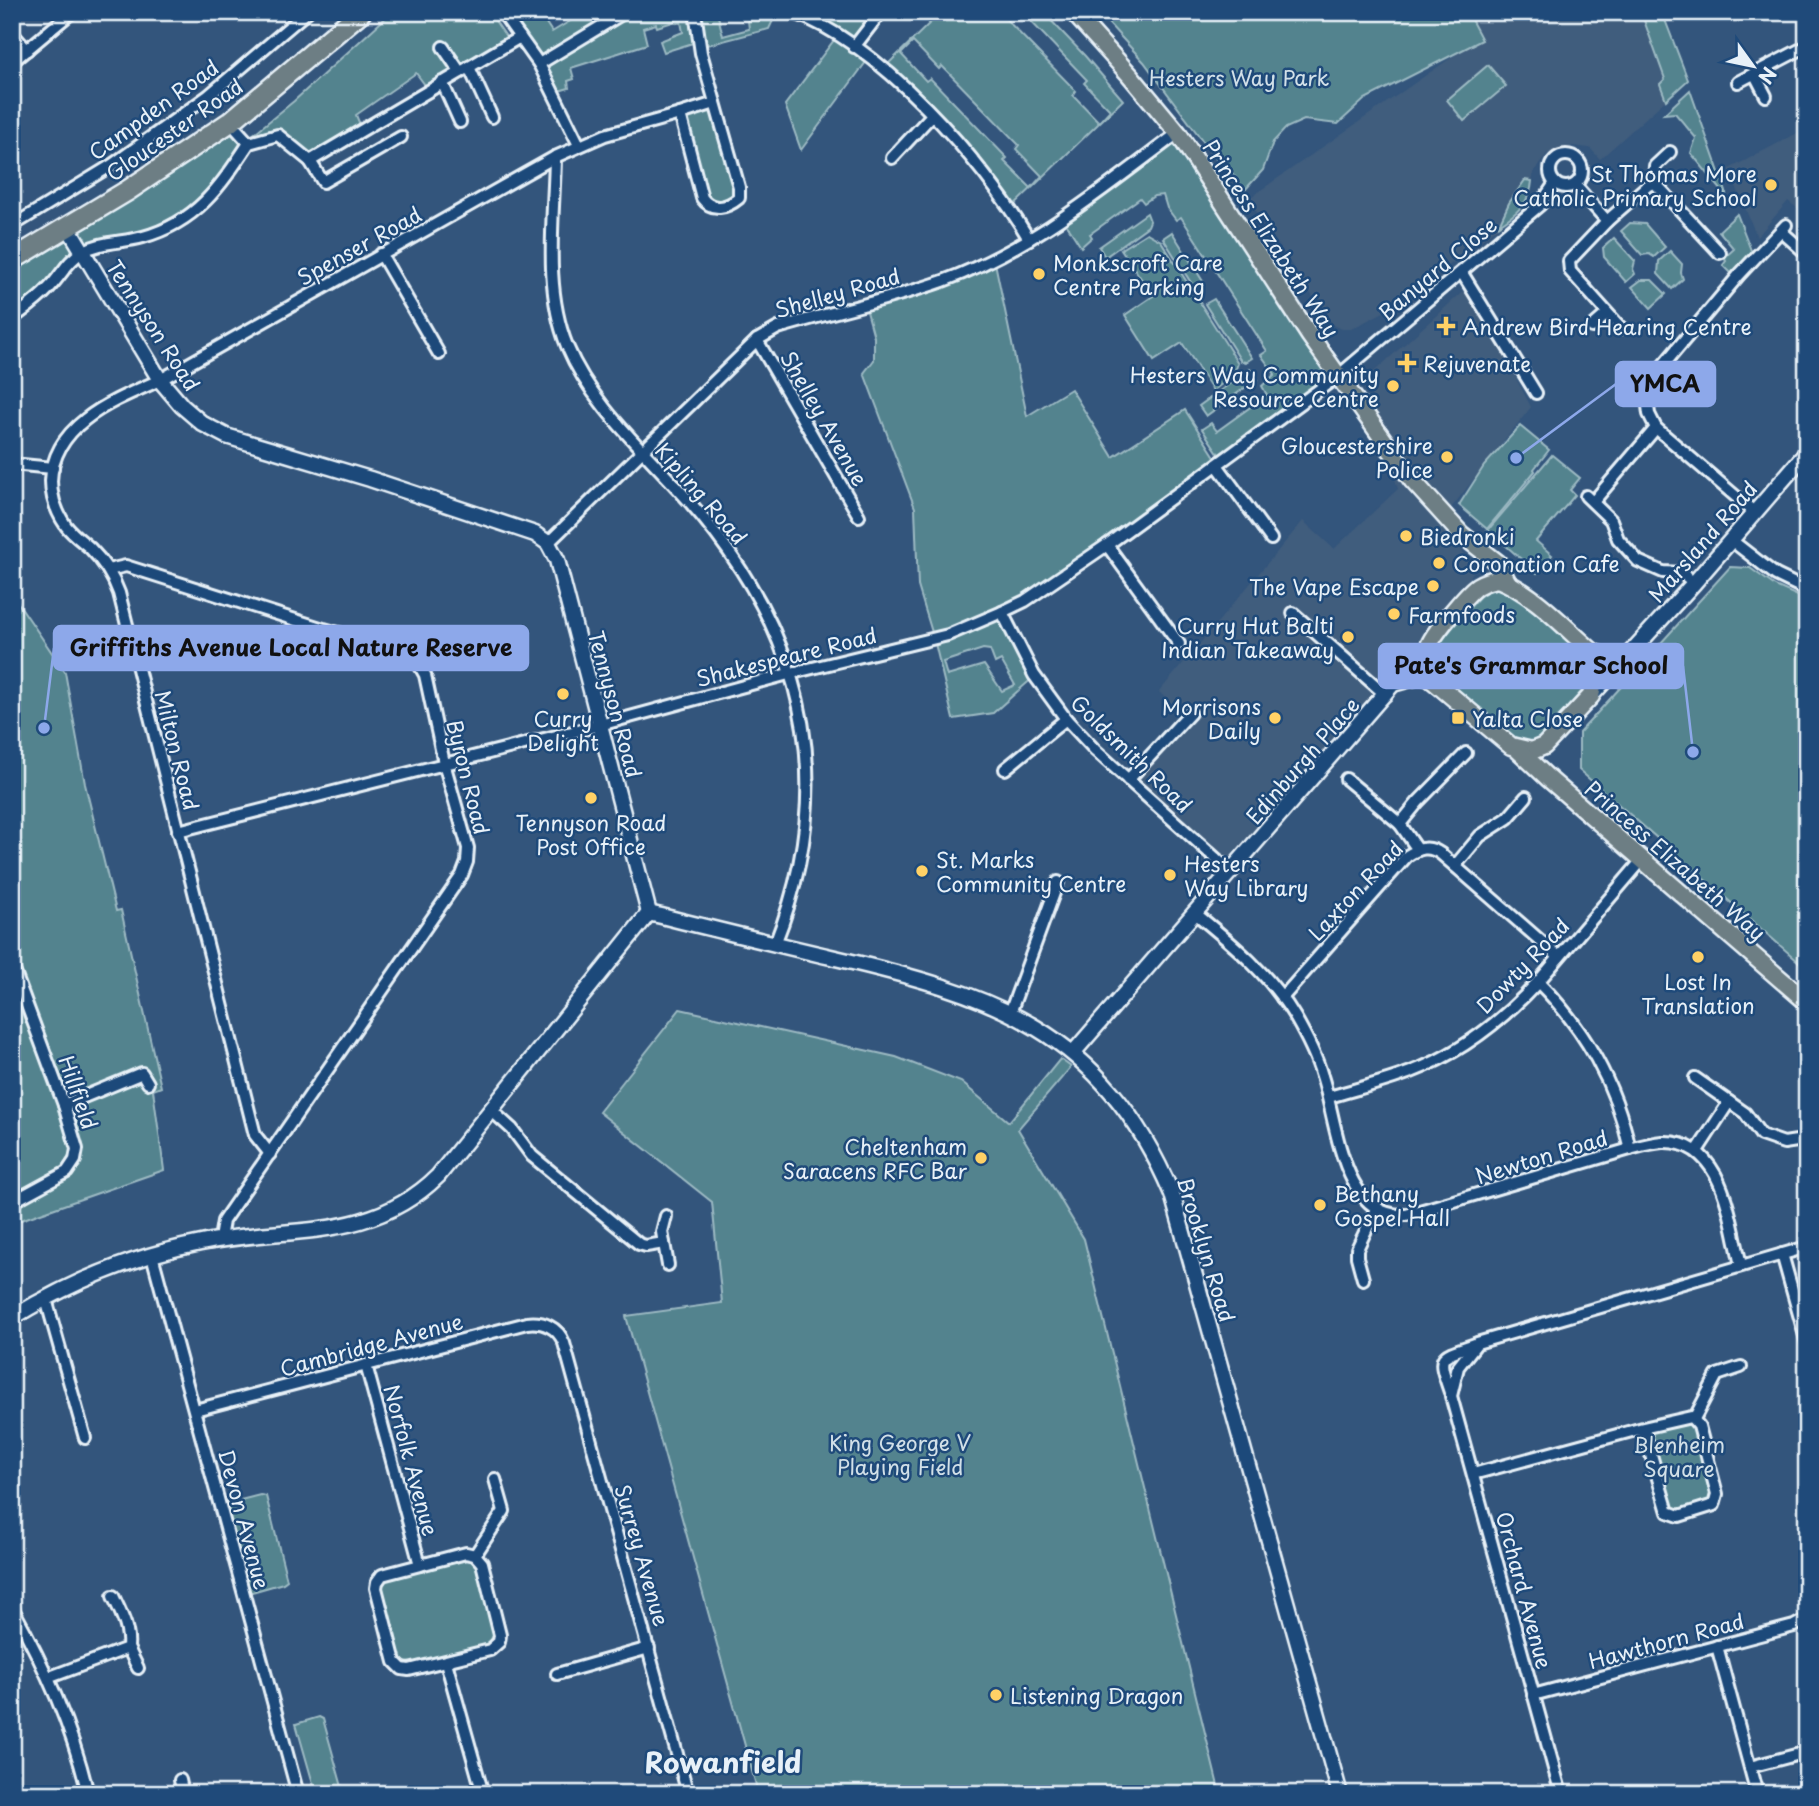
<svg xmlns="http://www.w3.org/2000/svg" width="1819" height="1806" font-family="'Playpen Sans',sans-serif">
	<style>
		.built { fill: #415d7d }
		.green { fill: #52838e; stroke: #9dbac3; stroke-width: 2; fill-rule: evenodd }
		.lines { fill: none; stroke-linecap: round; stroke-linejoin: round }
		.street-casing { stroke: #e8f1f8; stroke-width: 16 }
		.secondary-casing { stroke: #e8f1f8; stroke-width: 19 }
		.primary-casing { stroke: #e8f1f8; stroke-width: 21 }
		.highway-casing { stroke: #e8f1f8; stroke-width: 24 }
		.street { stroke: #1f4a7a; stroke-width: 10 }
		.secondary { stroke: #1f4a7a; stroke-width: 14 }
		.primary { stroke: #6d7e84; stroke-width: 16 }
		.highway { stroke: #6d7e84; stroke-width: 19 }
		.poi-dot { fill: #ffd166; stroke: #1f4a7a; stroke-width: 2.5 }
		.labels { text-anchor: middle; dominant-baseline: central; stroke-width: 5; stroke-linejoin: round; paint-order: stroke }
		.park-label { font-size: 21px; fill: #d2e0e8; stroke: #1f4a7a }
		.street-label { font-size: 21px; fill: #e8f1f8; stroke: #1f4a7a }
		.poi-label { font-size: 21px; fill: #e8f1f8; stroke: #1f4a7a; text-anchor: start }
		.district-label { font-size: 28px; font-weight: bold; fill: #e8f1f8; stroke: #1f4a7a }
		.leader { fill: none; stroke: #8da8ea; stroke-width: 2.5 }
		.callout-dot { fill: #8da8ea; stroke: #1f4a7a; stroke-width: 2.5 }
		.callout { fill: #8da8ea; stroke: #8da8ea; stroke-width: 2.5 }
		.callout-label { font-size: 23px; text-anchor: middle; font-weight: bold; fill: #111 }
	</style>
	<rect width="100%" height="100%" fill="#33557c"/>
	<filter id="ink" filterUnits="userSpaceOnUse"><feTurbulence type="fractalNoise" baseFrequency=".0143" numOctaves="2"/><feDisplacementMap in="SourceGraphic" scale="14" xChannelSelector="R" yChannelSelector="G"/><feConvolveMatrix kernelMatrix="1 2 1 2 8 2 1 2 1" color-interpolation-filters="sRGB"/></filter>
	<g filter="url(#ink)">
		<g class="built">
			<path d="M1466 12H1662L1688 80 1600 159 1590 148 1573 146 1547 154 1533 173 1532 187 1520 210 1401 303 1351 329H1342L1335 326 1323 312 1248 199 1478 39Z"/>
			<path d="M1807 128V239L1801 234 1797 221 1801 211 1788 201 1757 237 1729 169Z"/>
			<path d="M1468 287 1531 407 1440 522 1475 568 1467 583 1375 693 1227 861 1137 778 1190 720 1159 692 1303 521 1334 549 1398 489 1366 379Z"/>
		</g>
		<g class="green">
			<path d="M392 12H489L507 38V42L433 85H425L416 73 356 115 361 127 313 155 307 156 281 129H273L255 138 251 136 294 101Z"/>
			<path d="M502 12H523L527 18 536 12H556L544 20 552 32 585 12H717L723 36 749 29 747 12H777L769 29 700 47 699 41 664 52 660 41 683 32 681 22 677 23 676 21 657 27 656 24 643 28 647 44 571 68 574 79 568 81 569 88 555 92Z"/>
			<path d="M792 12H835L844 16 847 12H877L854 47 869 58 801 150 785 105 837 36Z"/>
			<path d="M941 12 995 14 999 12 1076 91 1073 95 1099 122 1110 110 1084 83 1087 80 1022 12H1043L1085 56 1123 100 1011 208 988 177 883 69ZM913 42 939 69 942 66 1019 145 1016 149 1042 176 1031 188 1004 161 1007 158 930 78 926 81 901 54Z"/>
			<path d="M1098 12H1467L1482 40 1365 99 1338 124 1304 120 1286 128 1273 142 1263 170 1244 191 1222 157 1217 160 1144 62Z"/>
			<path d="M1641 12H1662L1688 80 1666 100 1660 84 1665 79Z"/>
			<path d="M1488 65 1506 86 1464 121 1447 100Z"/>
			<path d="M1690 90 1726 192V196L1691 153 1696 138 1675 113 1664 114Z"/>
			<path d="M715 103 739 198 710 207 680 114Z"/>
			<path d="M230 122 249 143 219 187 181 221 94 246 12 319V260Z"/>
			<path d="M1178 133 1338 376 1223 460 1202 429 1211 423 1217 431 1267 395 1262 386 1275 374 1261 355 1267 351 1181 217 1176 220 1167 208 1163 195 1154 196 1144 203 1140 198 1090 234 1092 237 1081 247 1063 219Z"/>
			<path d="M1525 180 1532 181C1531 202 1515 215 1499 225L1509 203Z"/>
			<path d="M1147 213 1150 221 1148 226 1105 257 1099 247Z"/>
			<path d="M1737 214 1752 253 1733 275 1723 265 1726 261 1724 258 1734 249 1719 231Z"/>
			<path d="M1630 223 1645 224 1665 247 1654 257 1649 254 1642 255 1621 231Z"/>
			<path d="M1172 232 1204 283 1195 289 1163 238Z"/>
			<path d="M1147 233 1161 241 1238 363 1234 374 1213 391 1182 343 1154 361 1125 315 1153 296 1121 249Z"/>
			<path d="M1614 238 1635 261 1633 269 1635 274 1626 282 1604 257 1603 248Z"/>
			<path d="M1670 251 1682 264 1681 273 1683 279 1672 289 1658 274 1659 261Z"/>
			<path d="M994 258 1027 416 1071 389 1113 457 1185 410 1219 463 1003 612 1035 676 993 713 953 719 934 639 918 586 915 508 864 373 874 360V337L865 304ZM983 649 990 650 995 663 1001 660 1015 685 1002 691 984 665 947 676 943 662Z"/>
			<path d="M1652 280 1666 294 1651 308 1632 287 1641 280Z"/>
			<path d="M1214 299 1252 358 1246 362 1241 361 1205 304Z"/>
			<path d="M1250 369 1257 379 1206 416 1199 406Z"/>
			<path d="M1520 426 1549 450 1534 469 1535 471 1487 529 1459 505 1484 466Z"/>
			<path d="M1552 455 1580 478 1570 490 1575 495 1536 541 1552 555 1537 573 1488 530Z"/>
			<path d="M1730 567 1750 568 1775 586 1807 600V969L1579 770V733Z"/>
			<path d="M1496 586 1513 593 1585 654 1591 669 1587 685 1542 738 1530 743 1512 739 1441 678 1436 670 1435 651 1440 642 1479 597Z"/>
			<path d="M12 594 65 672 85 784 116 911 121 910 161 1087 153 1090 164 1170 12 1223Z"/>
			<path d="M680 1009 896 1057 961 1082 1009 1122 1060 1059 1071 1067 1018 1129 1084 1239 1220 1794H741L757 1789 626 1316 722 1303 712 1202 599 1112Z"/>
			<path d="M1697 1422 1714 1505 1671 1514 1643 1428Z"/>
			<path d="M260 1495 266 1496 287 1580 283 1583 245 1594 221 1505Z"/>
			<path d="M469 1557 478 1564 495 1632 488 1645 410 1665 398 1657 381 1590 387 1577Z"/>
			<path d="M319 1717 323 1719 344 1794H316L296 1724Z"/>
		</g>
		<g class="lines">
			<g class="street-casing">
				<g id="street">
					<path d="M502 12 539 64 579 145"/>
					<path d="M792 12C881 44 982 160 1029 239"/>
					<path d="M12 33 27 50"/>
					<path d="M443 47 460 72"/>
					<path d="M854 47 881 12"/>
					<path d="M12 62 72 12"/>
					<path d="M539 64 625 12"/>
					<path d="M469 67 492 117"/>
					<path d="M1754 73 1766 96"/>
					<path d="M442 82 460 122"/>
					<path d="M1738 82 1807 46"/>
					<path d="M680 114 715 103"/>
					<path d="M230 122 249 143"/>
					<path d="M249 143 278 135 310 161 520 37"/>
					<circle cx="1566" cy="171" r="16"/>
					<path d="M555 157C554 218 543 287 567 346 592 406 645 451 687 499 803 630 841 778 775 944"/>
					<path d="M892 158 932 115"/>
					<path d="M310 161 323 182 401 137"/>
					<path d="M1654 182 1720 253"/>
					<path d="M1575 185 1607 221"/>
					<path d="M12 226 112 165 208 96 307 12"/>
					<path d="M1781 231 1807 254"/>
					<path d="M381 254 439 354"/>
					<path d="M1462 273 1536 393"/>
					<path d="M12 319C25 309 38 300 49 288 61 276 67 261 82 252 101 241 122 243 143 237 197 222 220 187 249 143"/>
					<path d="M1592 327 1607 314"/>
					<path d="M1621 328 1570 271 1569 261 1607 221 1647 186 1654 182 1655 166 1670 152"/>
					<path d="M757 340 859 516"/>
					<path d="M12 464 53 468"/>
					<path d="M1217 465 1271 539"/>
					<path d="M1586 496 1611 520 1618 539 1638 561 1663 572 1682 573 1694 583"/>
					<path d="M1593 502 1656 428"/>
					<path d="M1754 512 1656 428 1649 414 1647 398 1655 375 1739 275 1786 225"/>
					<path d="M1731 540 1776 575 1807 590"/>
					<path d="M548 543 757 340 778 328C832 312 889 300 943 281 1031 249 1103 189 1178 133"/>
					<path d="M1107 545 1179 644"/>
					<path d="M108 570 126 566 324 629 404 651 417 661 425 675 444 763 468 848 467 862 462 875 223 1221 220 1239"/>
					<path d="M1002 612 1034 675 1066 719 1095 750 1231 872"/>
					<path d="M1293 613 1386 695"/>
					<path d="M1005 769 1066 719"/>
					<path d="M1346 779 1400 824"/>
					<path d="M1128 780 1190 713"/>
					<path d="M178 831 600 725 792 673 948 635 1002 612 1025 601 1107 545 1338 376 1540 205 1555 183"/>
					<path d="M1418 850 1400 824 1418 802 1466 753"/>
					<path d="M1455 866 1480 836 1508 818 1526 797"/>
					<path d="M1195 913C1233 944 1270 975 1295 1017 1306 1036 1316 1055 1322 1076 1337 1120 1341 1219 1406 1215L1630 1149C1641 1146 1651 1143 1662 1142 1724 1139 1730 1221 1741 1265"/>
					<path d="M12 965 64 1105 77 1149 75 1160 67 1172 12 1202"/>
					<path d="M1538 982C1586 1030 1615 1083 1630 1149"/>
					<path d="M1282 998 1407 856C1419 848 1429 845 1441 854L1559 957"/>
					<path d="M1010 1013 1058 882"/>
					<path d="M1695 1078 1745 1113 1761 1135 1784 1143 1797 1141"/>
					<path d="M1329 1097C1356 1089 1385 1082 1411 1072 1461 1053 1502 1021 1538 982L1643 859"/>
					<path d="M64 1105 142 1073 148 1083"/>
					<path d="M491 1110 512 1129 532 1156 639 1244 646 1246 664 1243"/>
					<path d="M1697 1151 1729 1102"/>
					<path d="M270 1154 255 1135 119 593C113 576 103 561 90 548 82 541 73 535 66 526 57 513 51 497 51 481 53 423 115 400 160 380L555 157 605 135 680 114 702 198C712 212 727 208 739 198V187L701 53 695 12"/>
					<path d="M666 1216 662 1232 668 1265"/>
					<path d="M1782 1254 1807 1343"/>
					<path d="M152 1255 298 1794"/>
					<path d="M1363 1279 1357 1257V1249L1377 1207"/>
					<path d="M46 1299 85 1438"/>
					<path d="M366 1365 420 1565"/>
					<path d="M1450 1392C1437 1355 1437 1357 1475 1344"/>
					<path d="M195 1410 527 1323C543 1321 558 1327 564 1343L688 1794"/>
					<path d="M1694 1419 1717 1375 1741 1367"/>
					<path d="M1473 1474 1643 1428 1691 1417 1699 1426 1717 1494 1714 1505 1679 1516 1668 1512 1643 1428"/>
					<path d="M466 1553 475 1555 482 1563 500 1635 499 1642 490 1650 409 1670 402 1669 395 1662 376 1588 377 1582 382 1575Z"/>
					<path d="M475 1555 504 1511 495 1479"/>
					<path d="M12 1607C45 1667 72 1726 88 1794"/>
					<path d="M1717 1646 1757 1794"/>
					<path d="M128 1648 138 1668"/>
					<path d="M446 1662 483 1794"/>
					<path d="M557 1674 649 1648"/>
					<path d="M50 1677 128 1648C130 1629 121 1613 113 1596"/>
					<path d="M1533 1695 1794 1626 1807 1619"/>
					<path d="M1750 1767 1807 1752"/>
					<path d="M180 1780 183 1794"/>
					<path d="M1561 1794 1451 1396 1458 1367 1477 1343 1807 1247"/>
				</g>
			</g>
			<g class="secondary-casing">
				<g id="secondary">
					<path d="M68 227 160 380 182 406 203 424 226 436 370 479 535 534 548 543 557 560 649 913"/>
					<path d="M1593 652 1614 658 1628 656"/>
					<path d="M1396 683 1421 676 1431 679"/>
					<path d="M1591 696 1694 583 1807 452"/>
					<path d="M649 913C710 928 770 943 831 957 992 994 1102 1029 1172 1194L1340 1794"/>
					<path d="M1073 1053 1412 662 1429 647"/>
					<path d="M12 1318C70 1282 135 1256 201 1243 287 1225 369 1244 438 1176L649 913"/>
				</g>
			</g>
			<g class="primary-casing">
				<g id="primary">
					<path d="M1073 12 1129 74 1178 133 1310 336 1412 480 1461 534 1498 563 1508 583"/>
					<path d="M1498 579C1534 593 1564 627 1593 652L1597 668 1591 696 1544 746 1532 751 1511 746 1431 679C1429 669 1426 657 1429 646 1432 635 1467 593 1477 586 1484 582 1489 580 1498 579Z"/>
					<path d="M1518 750 1549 779 1807 1002"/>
				</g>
			</g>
			<g class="highway-casing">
				<path id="highway" d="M12 260 127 191 230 122 361 12"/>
			</g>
			<use href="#street" class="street"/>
			<use href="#secondary" class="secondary"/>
			<use href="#primary" class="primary"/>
			<use href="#highway" class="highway"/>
		</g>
	</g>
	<g class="poi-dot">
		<circle cx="1771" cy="185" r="7"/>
		<circle cx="1039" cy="274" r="7"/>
		<path d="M1442.5 315.5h7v7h7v7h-7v7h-7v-7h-7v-7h7z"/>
		<path d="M1403.5 352.5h7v7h7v7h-7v7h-7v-7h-7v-7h7z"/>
		<circle cx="1393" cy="386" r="7"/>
		<circle cx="1447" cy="457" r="7"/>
		<circle cx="1406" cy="536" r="7"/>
		<circle cx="1439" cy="563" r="7"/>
		<circle cx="1433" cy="586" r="7"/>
		<circle cx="1394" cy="614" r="7"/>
		<circle cx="1348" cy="637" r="7"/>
		<circle cx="563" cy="694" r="7"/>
		<circle cx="1275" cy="718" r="7"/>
		<rect x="1451" y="711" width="14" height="14" rx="3.5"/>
		<circle cx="591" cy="798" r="7"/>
		<circle cx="922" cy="871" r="7"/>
		<circle cx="1170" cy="875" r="7"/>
		<circle cx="1698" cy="957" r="7"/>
		<circle cx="981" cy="1158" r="7"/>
		<circle cx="1320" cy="1205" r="7"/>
		<circle cx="996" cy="1695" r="7"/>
	</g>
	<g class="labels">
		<g class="park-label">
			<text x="1239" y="77">Hesters Way Park</text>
			<text x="900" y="1442">King George V<tspan x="900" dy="24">Playing Field</tspan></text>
			<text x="1679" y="1444">Blenheim<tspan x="1679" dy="24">Square</tspan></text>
		</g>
		<g class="street-label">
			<text transform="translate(153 109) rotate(-36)">Campden Road</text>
			<text transform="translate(174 129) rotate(-35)">Gloucester Road</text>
			<text transform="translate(1272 238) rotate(57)">Princess Elizabeth Way</text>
			<text transform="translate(359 245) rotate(-29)">Spenser Road</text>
			<text transform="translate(1437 268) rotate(-40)">Banyard Close</text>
			<text transform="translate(837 292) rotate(-16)">Shelley Road</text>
			<text transform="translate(154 325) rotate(57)">Tennyson Road</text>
			<text transform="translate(825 418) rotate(60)">Shelley Avenue</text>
			<text transform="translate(702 493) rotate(49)">Kipling Road</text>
			<text transform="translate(1702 541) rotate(-49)">Marsland Road</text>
			<text transform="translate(786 656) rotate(-14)">Shakespeare Road</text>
			<text transform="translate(616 704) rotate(75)">Tennyson Road</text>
			<text transform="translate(178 750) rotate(76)">Milton Road</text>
			<text transform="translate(1132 753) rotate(44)">Goldsmith Road</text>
			<text transform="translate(1302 760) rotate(-49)">Edinburgh Place</text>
			<text transform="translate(469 777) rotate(76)">Byron Road</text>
			<text transform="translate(1676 860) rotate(41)">Princess Elizabeth Way</text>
			<text transform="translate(1355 890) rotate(-47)">Laxton Road</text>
			<text transform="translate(1522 965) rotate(-46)">Dowty Road</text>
			<text transform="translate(79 1092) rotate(71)">Hillfield</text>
			<text transform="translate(1541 1156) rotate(-17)">Newton Road</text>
			<text transform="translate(1207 1249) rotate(73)">Brooklyn Road</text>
			<text transform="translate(371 1344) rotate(-15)">Cambridge Avenue</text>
			<text transform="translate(412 1460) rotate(75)">Norfolk Avenue</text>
			<text transform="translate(245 1519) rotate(75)">Devon Avenue</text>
			<text transform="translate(643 1555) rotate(74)">Surrey Avenue</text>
			<text transform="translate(1525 1590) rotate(75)">Orchard Avenue</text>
			<text transform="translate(1666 1640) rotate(-15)">Hawthorn Road</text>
		</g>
		<g class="poi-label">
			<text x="1757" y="173" text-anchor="end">St Thomas More<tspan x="1757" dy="24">Catholic Primary School</tspan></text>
			<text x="1053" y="262">Monkscroft Care<tspan x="1053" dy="24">Centre Parking</tspan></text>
			<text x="1462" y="326">Andrew Bird Hearing Centre</text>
			<text x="1423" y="363">Rejuvenate</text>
			<text x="1379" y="374" text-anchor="end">Hesters Way Community<tspan x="1379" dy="24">Resource Centre</tspan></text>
			<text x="1433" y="445" text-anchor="end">Gloucestershire<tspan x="1433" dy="24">Police</tspan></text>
			<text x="1420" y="536">Biedronki</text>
			<text x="1453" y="563">Coronation Cafe</text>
			<text x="1419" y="586" text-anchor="end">The Vape Escape</text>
			<text x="1408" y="614">Farmfoods</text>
			<text x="1334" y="625" text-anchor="end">Curry Hut Balti<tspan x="1334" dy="24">Indian Takeaway</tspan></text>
			<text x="1261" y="706" text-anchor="end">Morrisons<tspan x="1261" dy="24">Daily</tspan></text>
			<text x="563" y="718" text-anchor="middle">Curry<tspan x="563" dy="24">Delight</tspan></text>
			<text x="1472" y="718">Yalta Close</text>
			<text x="591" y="822" text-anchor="middle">Tennyson Road<tspan x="591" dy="24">Post Office</tspan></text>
			<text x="936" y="859">St. Marks<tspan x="936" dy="24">Community Centre</tspan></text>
			<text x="1184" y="863">Hesters<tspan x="1184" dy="24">Way Library</tspan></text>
			<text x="1698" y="981" text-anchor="middle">Lost In<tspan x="1698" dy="24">Translation</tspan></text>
			<text x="967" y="1146" text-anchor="end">Cheltenham<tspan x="967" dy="24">Saracens RFC Bar</tspan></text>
			<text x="1334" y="1193">Bethany<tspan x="1334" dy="24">Gospel Hall</tspan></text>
			<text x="1010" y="1695">Listening Dragon</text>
		</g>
		<g class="district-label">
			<text x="723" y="1761">Rowanfield</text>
		</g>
	</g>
	<path class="leader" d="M1516 458L1616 384M44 728L54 648M1693 752L1683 666"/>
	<g class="callout-dot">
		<circle cx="1516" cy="458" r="7"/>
		<circle cx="44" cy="728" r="7"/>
		<circle cx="1693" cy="752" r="7"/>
	</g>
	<g class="callout">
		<rect x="1616" y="362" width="99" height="44" rx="7"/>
		<rect x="54" y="626" width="474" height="44" rx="7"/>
		<rect x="1379" y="644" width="304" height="44" rx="7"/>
	</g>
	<g class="callout-label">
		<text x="1665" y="392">YMCA</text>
		<text x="291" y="656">Griffiths Avenue Local Nature Reserve</text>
		<text x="1531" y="674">Pate's Grammar School</text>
	</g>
	<rect width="1819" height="1806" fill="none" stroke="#1f4a7a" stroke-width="42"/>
	<rect x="21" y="21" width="1777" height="1764" fill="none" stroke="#e8f1f8" stroke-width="2.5" filter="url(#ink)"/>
	<g transform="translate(1753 66) rotate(123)" stroke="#1f4a7a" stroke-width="5" paint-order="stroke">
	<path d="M0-5L12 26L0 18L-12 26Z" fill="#e8f1f8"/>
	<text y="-10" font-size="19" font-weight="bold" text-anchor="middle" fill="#e8f1f8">N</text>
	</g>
</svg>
